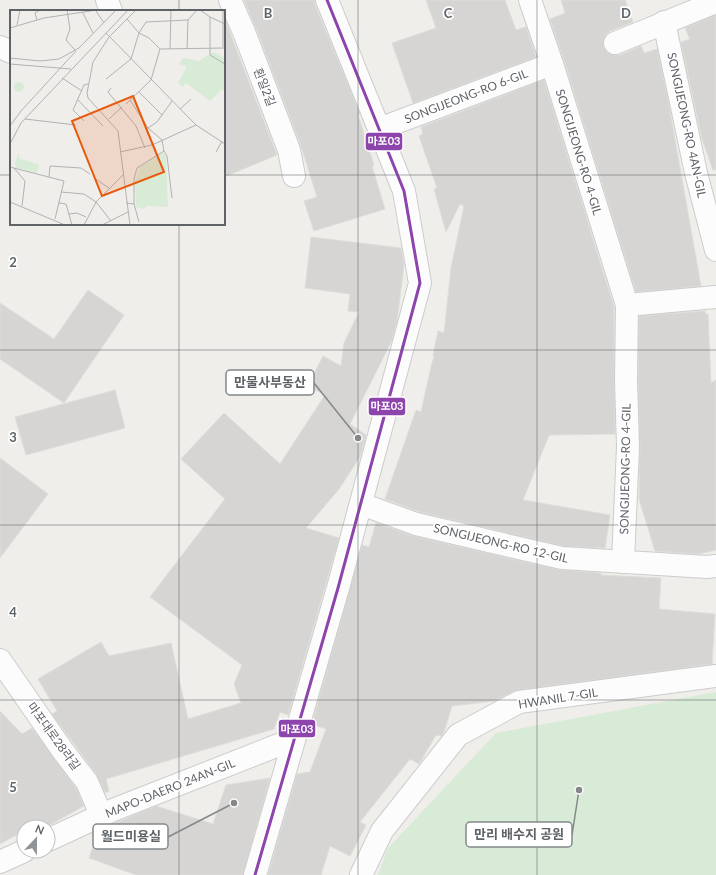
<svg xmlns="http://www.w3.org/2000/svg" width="716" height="875" font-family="Lato,'Noto Sans KR',sans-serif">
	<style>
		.green { fill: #d8ebd6 }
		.building { fill: #d6d5d3; stroke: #deddd9 }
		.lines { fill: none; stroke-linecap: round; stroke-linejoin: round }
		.minor-casing { stroke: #cbcccc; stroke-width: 24 }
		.minor { stroke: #fdfcfc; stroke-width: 22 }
		.bus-1-casing { stroke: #fff; stroke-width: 6 }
		.bus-1 { stroke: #8e44ad; stroke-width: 3 }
		.grid { fill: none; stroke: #5f6368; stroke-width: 1; stroke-opacity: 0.55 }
		.labels { text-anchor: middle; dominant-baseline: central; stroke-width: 3.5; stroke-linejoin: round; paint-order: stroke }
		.street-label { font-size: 12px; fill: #5f6368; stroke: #fff }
		.inset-road { fill: none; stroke: #b1b2b2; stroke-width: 1 }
		.view { fill: #e8590c; fill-opacity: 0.15; stroke: #e8590c; stroke-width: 2 }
		.inset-edge { fill: none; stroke: #5f6368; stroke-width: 2 }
		.grid-label { font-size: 13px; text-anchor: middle; font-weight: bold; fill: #5f6368; stroke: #fff; stroke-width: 3.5; stroke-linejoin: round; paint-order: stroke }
		.leader { fill: none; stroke: #84888a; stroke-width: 1.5 }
		.callout-dot { fill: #84888a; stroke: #fff; stroke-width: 1.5 }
		.callout { fill: #fff; stroke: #84888a; stroke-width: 1.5 }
		.callout-label { font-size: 13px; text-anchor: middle; font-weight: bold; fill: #5f6368 }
		.line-badge { stroke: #fff; stroke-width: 1.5 }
		.badge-label { font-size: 11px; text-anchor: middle; font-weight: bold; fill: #fff }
	</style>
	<rect width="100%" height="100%" fill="#efeeea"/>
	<path class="green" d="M716 692V875H378L388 848 496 733Z"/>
	<g class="building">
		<path d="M244 0H315V5L360 114 358 115 374 165 372 166 385 209 314 231 304 201 317 197 301 146 256 28Z"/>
		<path d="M426 0H505L516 30 526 27 536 57 413 103 392 43 436 28Z"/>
		<path d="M561 0H625L633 22 610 31 605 35 603 41 604 48 608 53 614 55H620L641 46 644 53 657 49 668 100 701 286 636 292 564 60 550 19 565 13Z"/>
		<path d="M716 15V170H713L702 139 681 42 690 39 685 28Z"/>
		<path d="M224 17 277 155 224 177Z"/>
		<path d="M544 80 614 307V381L615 434 549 435 523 500 610 515 605 548 564 546 420 512 385 499 416 410 421 412 431 367 434 356 433 355 438 331 444 333 451 268 464 206 460 204 446 232 434 189 437 188 419 136 423 134 421 127Z"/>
		<path d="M311 237 401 248 404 265 397 321 392 340 350 424 366 435 360 457 339 489 306 528 339 538 288 715 280 712 274 729 106 779 109 791 105 793 97 775 52 714 57 711 38 679 101 642 109 656 171 643 188 719 241 703 234 684 242 665 150 597 225 499 181 459 224 413 280 464 325 395 308 386 323 356 341 366 344 343 359 312 348 311 350 294 305 288Z"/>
		<path d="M88 290 124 315 64 403 0 359V303L54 339Z"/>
		<path d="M705 311 706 314H708L711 383 716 380V550L699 554 655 551 639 499 640 447 638 381 639 316Z"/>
		<path d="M115 390 125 428 26 455 15 417Z"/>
		<path d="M0 458 48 494 0 558Z"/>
		<path d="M376 523 413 536 559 570 601 573V575L661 578 659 609 715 614 712 664 517 690 494 701 452 706 444 732 441 736 436 735 419 764 410 759 360 822 366 825 350 856 330 846 321 875H268L297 774 310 772 326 729 312 724 362 545 369 547Z"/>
		<path d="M0 711 22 734 32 728 76 788 84 806 46 827H24V831L0 844Z"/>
		<path d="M270 778 243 875H136L89 858 99 830 156 806 213 824 226 785Z"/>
	</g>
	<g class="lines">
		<g class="minor-casing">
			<g id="minor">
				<path d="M107 0 111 11"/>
				<path d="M230 0 244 32 289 150 294 176"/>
				<path d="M530 0 552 64 627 305 626 381 628 447 623 562"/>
				<path d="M664 22 696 173 716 250"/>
				<path d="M615 43 716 2"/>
				<path d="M0 47 11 52"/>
				<path d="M379 129 552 64"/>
				<path d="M627 305 716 297"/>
				<path d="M361 504 416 524 562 558 707 567 716 566"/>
				<path d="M0 660 63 751 87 782 101 815"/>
				<path d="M48 840 113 810 294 739"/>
				<path d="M0 862 24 851"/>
				<path d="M255 875 338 588 420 283 404 191 327 0"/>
				<path d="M361 875 382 831 458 735 519 702 716 676"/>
			</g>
		</g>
		<use href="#minor" class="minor"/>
		<g class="bus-1-casing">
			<path id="bus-1" d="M255 875 338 588 420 283 404 191 327 0"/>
		</g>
		<use href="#bus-1" class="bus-1"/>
	</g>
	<path class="grid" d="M179 0V11M358 0V875M537 0V875M0 175H11M224 175H716M179 224V875M0 350H716M0 525H716M0 700H716"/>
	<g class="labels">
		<g class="street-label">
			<text transform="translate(265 87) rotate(69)">환일2길</text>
			<text transform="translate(466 96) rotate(-21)">SONGIJEONG-RO 6-GIL</text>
			<text transform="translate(687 125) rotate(78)">SONGIJEONG-RO 4AN-GIL</text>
			<text transform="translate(579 152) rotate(73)">SONGIJEONG-RO 4-GIL</text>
			<text transform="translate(625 469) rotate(-89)">SONGIJEONG-RO 4-GIL</text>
			<text transform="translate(501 543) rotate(13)">SONGIJEONG-RO 12-GIL</text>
			<text transform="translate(558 698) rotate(-9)">HWANIL 7-GIL</text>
			<text transform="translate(54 736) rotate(54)">마포대로28라길</text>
			<text transform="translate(170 788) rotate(-22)">MAPO-DAERO 24AN-GIL</text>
		</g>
	</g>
	<g transform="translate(10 10)">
		<rect width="215" height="215" fill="#efeeea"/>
		<path d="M203 42 215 48V80H211L200 91 176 73 172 77 168 73 177 57 169 54 173 48 189 51ZM4 77a5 5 0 1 1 10 0a5 5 0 1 1-10 0ZM153 142 156 146 158 197 136 196 135 199 126 197 125 171 130 157ZM8 143 10 149 29 154 27 163 7 158 5 154Z" fill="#d8ebd6"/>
		<path class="inset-road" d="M57 0 60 19 56 30 65 40M190 0 200 7V45L215 54M213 0V37M86 1 94 13M73 3 83 23M200 7 215 14M117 9 129 23 139 28 150 39M27 10 25 3 30 0M178 10 187 0M7 15 10 0M0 18 34 8 87 0M96 23 186 115 215 134M150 39 215 38M160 39 161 0M177 39 178 10M0 48 30 51 49 49 69 38 106 0M0 54 61 59M52 68 72 81M96 69 121 49 129 23 136 12 178 10M101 78 98 82 126 116 135 138M129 82 152 105M68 90 93 116M120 90 138 118 152 130M116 94 141 70 150 39M170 99 181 89M15 109 66 115M99 109 112 97M74 111 63 100 74 75 78 74M0 116 11 101 66 41M138 118 147 112 162 91M0 134 11 113 118 0M154 141 157 146 162 188M110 142 142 135 186 115M206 142 212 131M0 157 54 171 45 209M4 158 15 171 12 196M39 167 40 156 71 158 80 164M84 168 99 178M51 182 74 184 86 192M0 192 55 215M86 192 101 211M49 193 56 194 62 215M116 193 124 194V169L127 158 154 141 152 130M124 194 129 212M59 204 67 203 76 207M74 215 86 192 113 165M92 215 118 202M120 215 108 121 78 88 77 83 83 52 99 27 126 0"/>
		<path class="view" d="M123 86 154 162 92 186 62 111Z"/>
		<rect width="215" height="215" class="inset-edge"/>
	</g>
	<g class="grid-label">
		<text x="268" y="18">B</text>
		<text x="448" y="18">C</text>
		<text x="626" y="18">D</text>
		<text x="13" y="267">2</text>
		<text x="13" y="442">3</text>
		<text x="13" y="617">4</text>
		<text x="13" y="792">5</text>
	</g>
	<path class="leader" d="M358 438L314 383M579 790L572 835M234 803L168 837"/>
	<g class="callout-dot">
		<circle cx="358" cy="438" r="4"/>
		<circle cx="579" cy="790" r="4"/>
		<circle cx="234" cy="803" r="4"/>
	</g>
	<g class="callout">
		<rect x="226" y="370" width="88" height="25" rx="4"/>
		<rect x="466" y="822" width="106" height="25" rx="4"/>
		<rect x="93" y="824" width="75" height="25" rx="4"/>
	</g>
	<g class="callout-label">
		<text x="270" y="387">만물사부동산</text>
		<text x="519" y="839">만리 배수지 공원</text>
		<text x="131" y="841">월드미용실</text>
	</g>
	<g class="line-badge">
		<rect x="365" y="132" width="38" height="19" rx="4" fill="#8e44ad"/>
		<rect x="368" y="397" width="38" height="19" rx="4" fill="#8e44ad"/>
		<rect x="278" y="719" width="38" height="19" rx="4" fill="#8e44ad"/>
	</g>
	<g class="badge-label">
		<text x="384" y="145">마포03</text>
		<text x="387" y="410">마포03</text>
		<text x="297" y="733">마포03</text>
	</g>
	<g transform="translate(36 839) rotate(22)"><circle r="19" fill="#ffffff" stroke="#bfc1c3"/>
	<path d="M0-3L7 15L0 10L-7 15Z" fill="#919496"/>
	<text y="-6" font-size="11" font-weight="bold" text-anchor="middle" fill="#5f6368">N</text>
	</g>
</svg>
